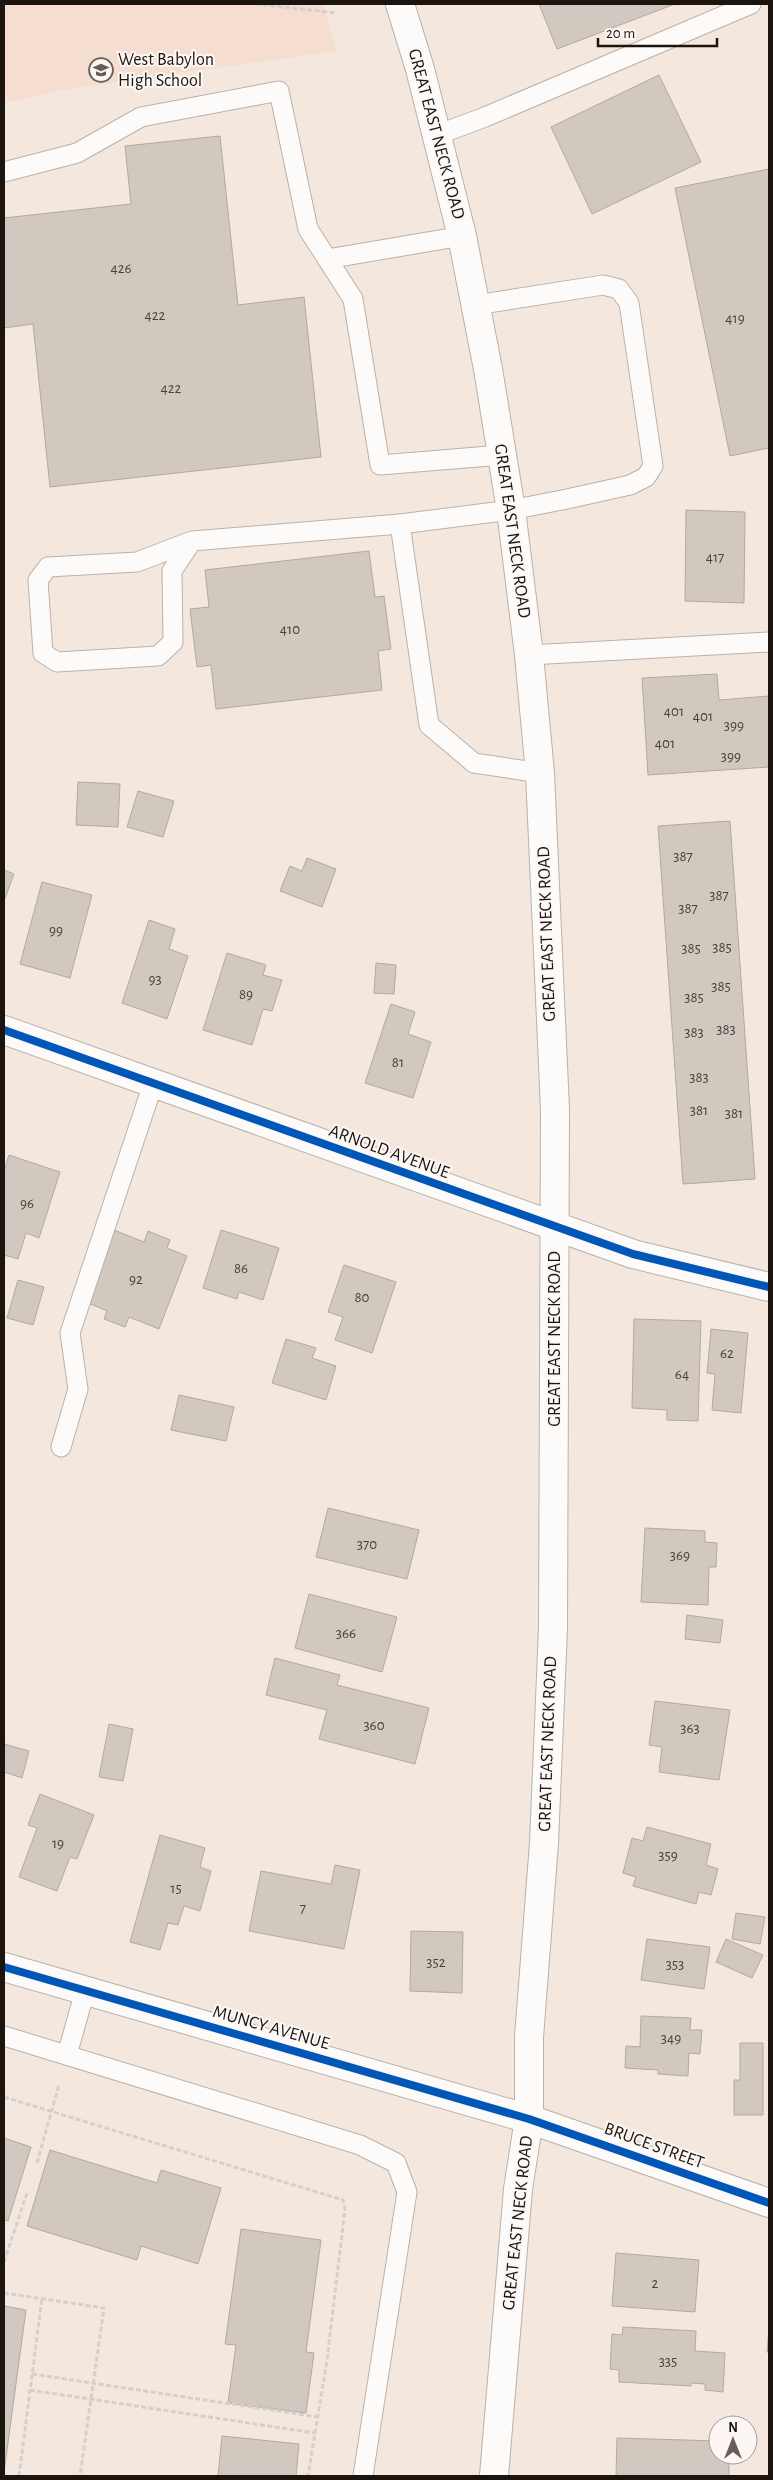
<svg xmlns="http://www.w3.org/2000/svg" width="773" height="2480" font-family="'Alegreya Sans',sans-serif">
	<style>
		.built { fill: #f5decf }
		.building { fill: #d1c8c0; stroke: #b3a9a2 }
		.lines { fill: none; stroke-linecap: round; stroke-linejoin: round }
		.service-casing { stroke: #bbb1aa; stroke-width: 21 }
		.minor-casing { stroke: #bbb1aa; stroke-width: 30 }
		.tertiary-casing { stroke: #bbb1aa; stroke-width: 30 }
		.secondary-casing { stroke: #bbb1aa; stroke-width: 30 }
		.path { stroke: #d4d0ce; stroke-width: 3; stroke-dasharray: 5 2.5; stroke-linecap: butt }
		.service { stroke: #fdfbfa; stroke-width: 19 }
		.minor { stroke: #fdfbfa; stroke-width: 28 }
		.tertiary { stroke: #fdfbfa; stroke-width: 28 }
		.secondary { stroke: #fdfbfa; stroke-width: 28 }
		.cycleway-casing { stroke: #fcf7f4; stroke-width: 11 }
		.cycleway { stroke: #0057b8; stroke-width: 8 }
		.labels { text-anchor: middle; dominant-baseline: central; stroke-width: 4; stroke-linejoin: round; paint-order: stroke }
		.number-label { font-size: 15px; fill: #49423b }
		.poi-label { font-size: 18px; fill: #1c150f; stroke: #fcf7f4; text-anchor: start }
		.street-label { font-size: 18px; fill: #1c150f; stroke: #fcf7f4 }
	</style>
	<rect width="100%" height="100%" fill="#f4e7de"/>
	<path class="built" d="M4 4H323L336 51 61 90 4 103Z"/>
	<g class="building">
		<path d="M539 4H675L557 49Z"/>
		<path d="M659 75 701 162 592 214 551 127Z"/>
		<path d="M220 136 238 305 304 297 321 457 50 487 33 324 4 328V218L131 204 125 146Z"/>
		<path d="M769 169V448L730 456 675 188Z"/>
		<path d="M686 510 745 512 744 603 685 601Z"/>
		<path d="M369 551 375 597 384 596 391 649 378 651 382 690 216 709 211 665 197 667 190 609 209 607 205 570Z"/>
		<path d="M717 674 719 700 769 696V767L648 775 642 678Z"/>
		<path d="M78 782 120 784 118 827 76 825Z"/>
		<path d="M138 791 174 801 163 837 127 827Z"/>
		<path d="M730 821 755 1179 683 1184 658 826Z"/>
		<path d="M307 858 336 869 322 907 280 891 290 866 302 871Z"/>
		<path d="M4 870 14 874 4 901Z"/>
		<path d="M42 882 92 895 70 978 20 964Z"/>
		<path d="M149 920 175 929 169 949 188 956 167 1019 122 1003Z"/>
		<path d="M227 953 266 965 263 975 282 980 272 1011 263 1009 252 1045 203 1030Z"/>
		<path d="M376 963 396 965 394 994 374 993Z"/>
		<path d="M391 1004 415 1012 408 1034 431 1042 413 1098 365 1083Z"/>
		<path d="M9 1155 60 1172 39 1238 26 1233 18 1259 4 1255V1171Z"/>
		<path d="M114 1230 144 1242 148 1231 170 1240 167 1248 187 1256 159 1329 129 1317 125 1327 104 1319 107 1311 86 1302Z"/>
		<path d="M221 1230 279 1248 263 1300 239 1292 237 1299 203 1288Z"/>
		<path d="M344 1265 396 1282 372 1353 335 1340 343 1317 328 1312Z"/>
		<path d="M18 1280 44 1287 33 1325 7 1318Z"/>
		<path d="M634 1319 701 1321 698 1421 667 1420V1410L632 1408Z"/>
		<path d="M711 1329 748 1333 741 1413 712 1410 715 1374 707 1373Z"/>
		<path d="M286 1339 316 1348 312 1358 336 1366 326 1400 272 1383Z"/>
		<path d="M179 1395 234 1407 226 1441 171 1430Z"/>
		<path d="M328 1508 419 1530 407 1579 316 1557Z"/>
		<path d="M645 1528 705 1531V1542L717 1543 716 1567H709L708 1605 641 1602Z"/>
		<path d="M309 1594 397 1617 382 1672 295 1648Z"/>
		<path d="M687 1615 723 1620 720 1643 685 1639Z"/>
		<path d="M275 1658 340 1675 337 1685 429 1708 415 1764 319 1739 327 1710 266 1695Z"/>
		<path d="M655 1701 730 1710 719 1780 659 1772 662 1747 649 1745Z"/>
		<path d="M109 1724 133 1729 123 1781 99 1777Z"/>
		<path d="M4 1744 29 1751 22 1778 4 1772Z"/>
		<path d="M40 1794 94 1815 77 1859 70 1857 57 1891 19 1877 37 1828 28 1825Z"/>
		<path d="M647 1827 711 1844 706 1865 718 1869 711 1895 699 1892 696 1904 633 1886 636 1877 623 1873 632 1838 643 1841Z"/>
		<path d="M160 1835 205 1848 200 1867 211 1871 200 1911 184 1906 178 1925 168 1923 160 1950 130 1942Z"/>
		<path d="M335 1865 360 1870 344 1949 249 1931 261 1871 331 1884Z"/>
		<path d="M736 1913 765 1917 760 1944 732 1939Z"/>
		<path d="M411 1931 463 1932 462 1993 410 1991Z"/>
		<path d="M647 1939 710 1947 704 1989 641 1980Z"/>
		<path d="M726 1939 763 1955 752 1978 716 1962Z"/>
		<path d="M641 2016 691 2018 690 2030H702L700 2054 689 2053 688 2076 658 2074V2070L625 2068 626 2046 640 2047Z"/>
		<path d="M740 2043H763V2115H734V2080H740Z"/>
		<path d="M4 2138 31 2147 8 2221 4 2220Z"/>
		<path d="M50 2150 157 2183 161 2170 221 2188 198 2264 141 2246 137 2260 27 2226Z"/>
		<path d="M241 2229 321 2240 306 2352 314 2353 306 2413 228 2403 236 2345 225 2344Z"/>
		<path d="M616 2253 699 2260 695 2312 612 2306Z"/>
		<path d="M4 2306 26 2310 4 2472Z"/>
		<path d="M623 2327 696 2331 695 2351 725 2353 723 2392 705 2390V2384L691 2383V2386L619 2382V2370L610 2369 612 2334 622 2335Z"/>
		<path d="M769 2327V2352H767Z"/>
		<path d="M222 2436 299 2444 296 2476H218Z"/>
		<path d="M617 2438 718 2441V2455H729V2476H616Z"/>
	</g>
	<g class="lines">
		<g class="service-casing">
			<g id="service">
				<path d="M437 135 485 117 751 4"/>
				<path d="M4 172 77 153 141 117 279 91 308 229 353 299 380 465 502 455"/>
				<path d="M327 259 462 236"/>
				<path d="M476 305 603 285 619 289 629 303 653 466 646 477 630 485 567 499 511 510 400 524 429 725 474 763 540 773"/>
				<path d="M192 541 172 571 173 642 158 656 57 662 43 653 38 580 48 567 137 562 192 541 400 524"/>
				<path d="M529 655 769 642"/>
				<path d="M61 1447 78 1389 70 1333 153 1084"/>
				<path d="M4 2036 360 2145 396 2163 407 2192 363 2476"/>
				<path d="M67 2055 85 1991"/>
			</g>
		</g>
		<g class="minor-casing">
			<path id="minor" d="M4 1967 529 2119 769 2203"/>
		</g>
		<g class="tertiary-casing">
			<path id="tertiary" d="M4 1030 633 1254 769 1287"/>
		</g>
		<g class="secondary-casing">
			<path id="secondary" d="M400 4 420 69 462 236 488 369 511 510 529 655 540 773 555 1110 553 1628 544 1843 529 2037V2119L518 2189 494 2476"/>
		</g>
		<g class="path">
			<path d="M255 4 337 13"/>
			<path d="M4 2097 343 2200 345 2209 327 2360 308 2476"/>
			<path d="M37 2163 59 2085"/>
			<path d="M4 2262 27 2193"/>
			<path d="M4 2293 104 2308 80 2476"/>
			<path d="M32 2374 318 2417"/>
			<path d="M30 2390 315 2433"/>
			<path d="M19 2476 42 2298"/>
		</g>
		<use href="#service" class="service"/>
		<use href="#minor" class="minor"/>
		<use href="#tertiary" class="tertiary"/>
		<use href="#secondary" class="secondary"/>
		<g class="cycleway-casing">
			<g id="cycleway">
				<path d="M4 1030 633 1254 769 1287"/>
				<path d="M4 1967 529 2119 769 2203"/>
			</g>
		</g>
		<use href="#cycleway" class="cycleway"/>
	</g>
	<defs>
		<g id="school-ring" transform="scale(1.25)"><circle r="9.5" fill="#fcf7f4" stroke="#685e57" stroke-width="1.5"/><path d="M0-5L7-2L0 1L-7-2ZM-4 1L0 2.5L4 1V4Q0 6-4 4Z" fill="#685e57"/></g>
	</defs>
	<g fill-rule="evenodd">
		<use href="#school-ring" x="101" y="70"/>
	</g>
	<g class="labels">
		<g class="number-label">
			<text x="121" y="268">426</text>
			<text x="155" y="315">422</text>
			<text x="735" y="318">419</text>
			<text x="171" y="388">422</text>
			<text x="715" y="557">417</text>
			<text x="290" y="629">410</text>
			<text x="674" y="711">401</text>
			<text x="703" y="716">401</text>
			<text x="734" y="725">399</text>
			<text x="665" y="743">401</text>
			<text x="731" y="756">399</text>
			<text x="683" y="856">387</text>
			<text x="719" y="895">387</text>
			<text x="688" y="908">387</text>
			<text x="56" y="930">99</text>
			<text x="722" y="947">385</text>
			<text x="691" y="948">385</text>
			<text x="155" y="979">93</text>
			<text x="721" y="986">385</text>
			<text x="246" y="994">89</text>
			<text x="694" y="997">385</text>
			<text x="726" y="1029">383</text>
			<text x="694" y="1032">383</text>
			<text x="398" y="1062">81</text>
			<text x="699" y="1077">383</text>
			<text x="699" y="1110">381</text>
			<text x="734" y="1113">381</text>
			<text x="27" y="1203">96</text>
			<text x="241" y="1268">86</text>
			<text x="136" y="1279">92</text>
			<text x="362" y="1297">80</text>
			<text x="727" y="1353">62</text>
			<text x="682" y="1374">64</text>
			<text x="367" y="1544">370</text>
			<text x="680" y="1555">369</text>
			<text x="346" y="1633">366</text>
			<text x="374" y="1725">360</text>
			<text x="690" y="1728">363</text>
			<text x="58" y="1843">19</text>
			<text x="668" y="1855">359</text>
			<text x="176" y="1888">15</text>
			<text x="303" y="1908">7</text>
			<text x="436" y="1962">352</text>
			<text x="675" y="1964">353</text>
			<text x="671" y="2038">349</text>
			<text x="655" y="2283">2</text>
			<text x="668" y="2361">335</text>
		</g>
		<g class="poi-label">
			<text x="118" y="60">West Babylon<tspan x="118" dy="21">High School</tspan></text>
		</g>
		<g class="street-label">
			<text transform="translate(436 134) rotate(75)">GREAT EAST NECK ROAD</text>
			<text transform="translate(512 531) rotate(82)">GREAT EAST NECK ROAD</text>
			<text transform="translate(547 934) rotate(-92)">GREAT EAST NECK ROAD</text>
			<text transform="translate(389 1152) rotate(20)">ARNOLD AVENUE</text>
			<text transform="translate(555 1339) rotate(-90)">GREAT EAST NECK ROAD</text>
			<text transform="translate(548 1744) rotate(-88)">GREAT EAST NECK ROAD</text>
			<text transform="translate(271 2028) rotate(16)">MUNCY AVENUE</text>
			<text transform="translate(654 2146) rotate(20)">BRUCE STREET</text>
			<text transform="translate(518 2223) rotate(-84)">GREAT EAST NECK ROAD</text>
		</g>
	</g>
	<rect width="773" height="2480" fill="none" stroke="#1c150f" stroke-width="10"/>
	<g transform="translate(733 2440)"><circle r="24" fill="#fcf7f4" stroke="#a29d98"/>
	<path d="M0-4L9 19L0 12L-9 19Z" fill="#685e57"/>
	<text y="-8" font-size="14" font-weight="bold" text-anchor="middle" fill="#1c150f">N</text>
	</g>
	<path d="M598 38v8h119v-8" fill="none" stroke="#1c150f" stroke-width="2.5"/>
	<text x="606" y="38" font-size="15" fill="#1c150f" stroke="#fcf7f4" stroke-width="4" paint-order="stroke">20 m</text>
</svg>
